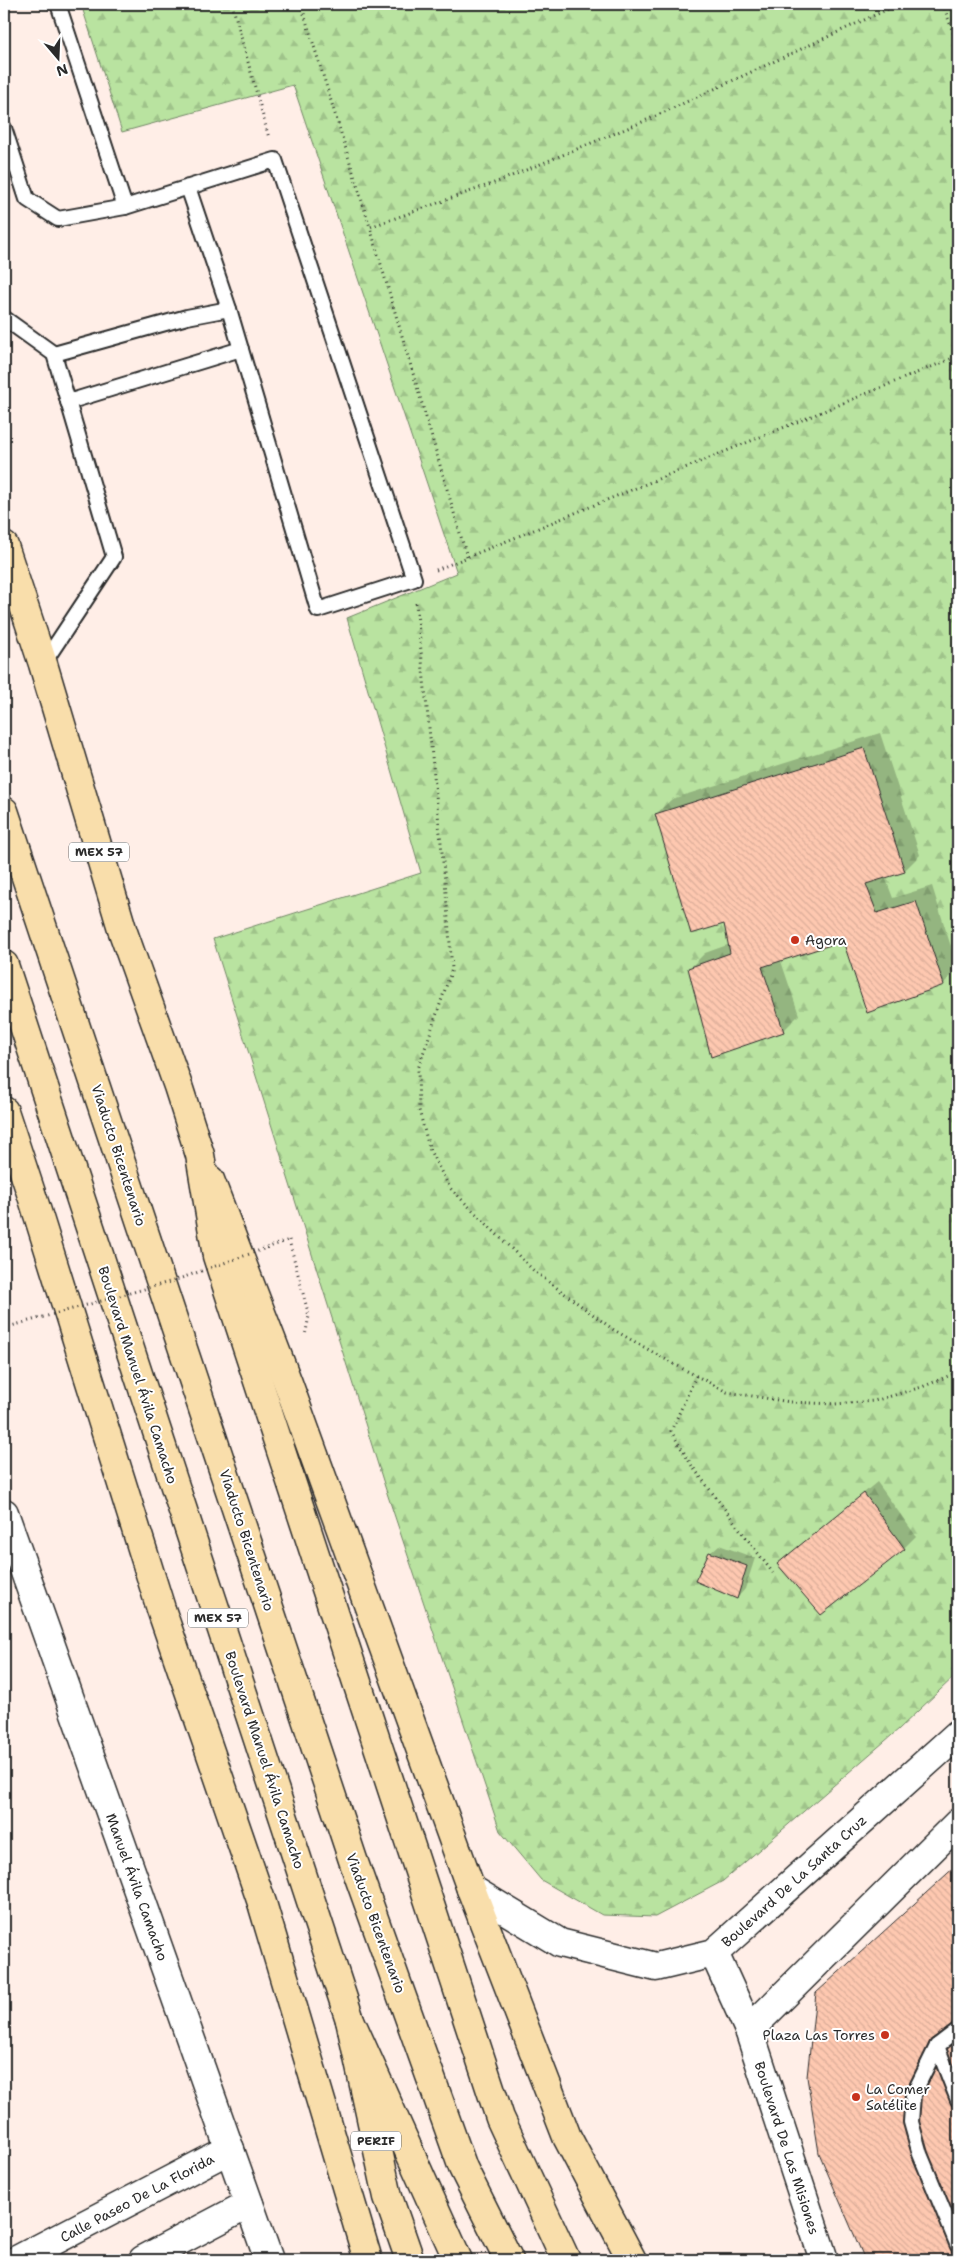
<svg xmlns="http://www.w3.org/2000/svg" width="962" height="2264" font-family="'Shantell Sans',sans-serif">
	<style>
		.forest { fill: url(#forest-firs); stroke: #728766 }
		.shadow { fill: #0003 }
		.building { fill: url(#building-back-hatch); stroke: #2b2b2b }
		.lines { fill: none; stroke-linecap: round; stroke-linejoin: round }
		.service-casing { stroke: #2b2b2b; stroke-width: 18 }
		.minor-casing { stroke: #2b2b2b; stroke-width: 31 }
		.tertiary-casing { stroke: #2b2b2b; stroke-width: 31 }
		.secondary-casing { stroke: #2b2b2b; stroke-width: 31 }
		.primary-casing { stroke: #2b2b2b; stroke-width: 31 }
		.trunk-casing { stroke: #2b2b2b; stroke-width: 31 }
		.motorway-casing { stroke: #2b2b2b; stroke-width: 31 }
		.path { stroke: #2b2b2b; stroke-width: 3; stroke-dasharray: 1 4; stroke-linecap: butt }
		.service { stroke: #fff; stroke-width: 14 }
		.minor { stroke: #fff; stroke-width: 28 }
		.tertiary { stroke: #fff; stroke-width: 28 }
		.secondary { stroke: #fff; stroke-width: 28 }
		.primary { stroke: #f9deab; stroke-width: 28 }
		.trunk { stroke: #f9deab; stroke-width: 28 }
		.motorway { stroke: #f9deab; stroke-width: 28 }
		.path-bridge { stroke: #2b2b2b; stroke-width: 3; stroke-dasharray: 1 4; stroke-linecap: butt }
		.poi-dot { fill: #c8321e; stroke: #fff; stroke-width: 2 }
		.labels { text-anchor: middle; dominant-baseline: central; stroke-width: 4; stroke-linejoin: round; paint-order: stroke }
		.shield { fill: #fff; stroke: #6b6b6b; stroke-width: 1 }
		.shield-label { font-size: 12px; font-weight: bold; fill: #2b2b2b }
		.poi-label { font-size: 14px; fill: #2b2b2b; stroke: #fff; text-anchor: start }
		.street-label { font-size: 14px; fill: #2b2b2b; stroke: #fff }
	</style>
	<defs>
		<pattern id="forest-firs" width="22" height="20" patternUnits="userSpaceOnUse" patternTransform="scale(1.25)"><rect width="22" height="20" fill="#b9e3a0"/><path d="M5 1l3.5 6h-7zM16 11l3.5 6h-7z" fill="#9fc38a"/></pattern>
		<pattern id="building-back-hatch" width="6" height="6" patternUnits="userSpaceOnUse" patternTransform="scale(1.25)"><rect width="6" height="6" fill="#fec8b0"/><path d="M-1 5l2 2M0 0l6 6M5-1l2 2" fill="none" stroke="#daac98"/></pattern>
	</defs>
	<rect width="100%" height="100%" fill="#ffeee7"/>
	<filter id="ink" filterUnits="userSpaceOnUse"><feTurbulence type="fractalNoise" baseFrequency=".02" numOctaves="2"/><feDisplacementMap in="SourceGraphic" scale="10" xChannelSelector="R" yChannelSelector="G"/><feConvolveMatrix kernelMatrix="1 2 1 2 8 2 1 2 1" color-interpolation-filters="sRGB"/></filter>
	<g filter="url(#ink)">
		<path class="forest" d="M81 4H958V1673L899 1729 723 1881 655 1917 602 1915 541 1880 500 1831 385 1487 213 939 421 873 347 618 457 573 293 85 122 132Z"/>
		<g class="shadow">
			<path d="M880 733 920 855 904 871 885 877 893 898 932 886 958 969 943 984 844 939 781 961 799 1015 783 1031 689 969 705 953 730 944 725 922 656 814 672 799Z"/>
			<path d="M877 1482 916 1536 904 1548 779 1564Z"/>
			<path d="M719 1545 755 1558 745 1589 737 1598 710 1553Z"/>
			<path d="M958 1864V2260H867L820 2153 817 1993Z"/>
		</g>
		<g class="building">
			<path d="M864 748 905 872 866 884 877 913 916 901 944 985 867 1013 843 941 762 967 784 1032 711 1057 688 968 730 953 724 924 691 934 655 814Z"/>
			<path d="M864 1493 905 1549 821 1615 777 1564Z"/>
			<path d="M709 1552 747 1566 737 1599 695 1581Z"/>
			<path d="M958 1864V2260H865L819 2153 807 2077 816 1993Z"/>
		</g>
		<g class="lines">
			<g class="service-casing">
				<g id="service">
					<path d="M58 4 125 207"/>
					<path d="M4 128 27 199 58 219 125 207 275 160 414 579 318 610 229 309 188 187"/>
					<path d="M4 318 54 354 114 557 43 664"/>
					<path d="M54 354 187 317 229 309"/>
					<path d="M68 402 241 349"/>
					<path d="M958 2030 937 2046 913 2095 911 2122 920 2154 958 2246"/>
					<path d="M937 2046 958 2100"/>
				</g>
			</g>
			<g class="minor-casing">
				<g id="minor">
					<path d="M17 2260 230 2149"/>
					<path d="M143 2260 249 2204"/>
				</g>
			</g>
			<g class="tertiary-casing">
				<path id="tertiary" d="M4 1513 269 2260"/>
			</g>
			<g class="secondary-casing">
				<g id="secondary">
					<path d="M471 1889 560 1943 656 1967 714 1953 958 1734"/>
					<path d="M714 1953 749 2030 824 2260"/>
					<path d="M749 2030 958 1823"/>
				</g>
			</g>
			<g class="primary-casing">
				<g id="primary">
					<path d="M4 1111 34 1202 161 1609 262 1903 368 2260"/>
					<path d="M210 1180 288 1383 471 1889 567 2137 632 2260"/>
				</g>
			</g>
			<g class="trunk-casing">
				<g id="trunk">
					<path d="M4 546 43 664 123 932 178 1086 200 1155 217 1256 500 2118 566 2260"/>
					<path d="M4 965 350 2020 458 2260"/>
				</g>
			</g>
			<g class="motorway-casing">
				<g id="motorway">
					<path d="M4 811 353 1860 463 2168 509 2260"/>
					<path d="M350 2020 388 2197 410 2260"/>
				</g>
			</g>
			<g class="path">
				<path d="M232 4 269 138"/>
				<path d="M301 4 370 227"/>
				<path d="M943 4 958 46"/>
				<path d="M467 557 370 227 497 182 647 120 899 4"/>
				<path d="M436 570 958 356"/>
				<path d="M416 603 445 881 452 969 418 1069 419 1110 430 1151 450 1188 534 1271 614 1330 672 1363 727 1392 790 1402 835 1404 874 1401 922 1387 958 1372"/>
				<path d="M289 1240 309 1316 305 1336"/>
				<path d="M696 1376 671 1431 692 1466 773 1573"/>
			</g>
			<use href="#service" class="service"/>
			<use href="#minor" class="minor"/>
			<use href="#tertiary" class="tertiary"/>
			<use href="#secondary" class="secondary"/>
			<use href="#primary" class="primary"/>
			<use href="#trunk" class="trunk"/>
			<use href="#motorway" class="motorway"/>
			<path class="path-bridge" d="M4 1328 173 1281 289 1240"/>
		</g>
	</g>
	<g class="poi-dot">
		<circle cx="795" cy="940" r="5"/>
		<circle cx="885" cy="2035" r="5"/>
		<circle cx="856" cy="2097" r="5"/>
	</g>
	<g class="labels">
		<g class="shield">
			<rect x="69" y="842.5" width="60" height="19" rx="4"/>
			<rect x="188" y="1608.5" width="60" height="19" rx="4"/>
			<rect x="351" y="2131.5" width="50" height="19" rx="4"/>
		</g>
		<g class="shield-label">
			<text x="99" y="852">MEX 57</text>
			<text x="218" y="1618">MEX 57</text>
			<text x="376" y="2141">PERIF</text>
		</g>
		<g class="poi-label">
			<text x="805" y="940">Agora</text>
			<text x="875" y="2035" text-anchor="end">Plaza Las Torres</text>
			<text x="866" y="2089">La Comer<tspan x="866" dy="16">Satélite</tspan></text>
		</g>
		<g class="street-label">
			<text transform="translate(119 1155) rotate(72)">Viaducto Bicentenario</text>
			<text transform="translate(138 1375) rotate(72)">Boulevard Manuel Ávila Camacho</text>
			<text transform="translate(247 1540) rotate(72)">Viaducto Bicentenario</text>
			<text transform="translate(265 1760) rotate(72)">Boulevard Manuel Ávila Camacho</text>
			<text transform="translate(794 1881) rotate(-42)">Boulevard De La Santa Cruz</text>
			<text transform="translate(137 1887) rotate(70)">Manuel Ávila Camacho</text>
			<text transform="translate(376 1923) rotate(70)">Viaducto Bicentenario</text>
			<text transform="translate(787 2148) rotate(72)">Boulevard De Las Misiones</text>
			<text transform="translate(137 2198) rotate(-28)">Calle Paseo De La Florida</text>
		</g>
	</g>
	<rect width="962" height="2264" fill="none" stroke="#fff" stroke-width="20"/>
	<rect x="10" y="10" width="942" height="2244" fill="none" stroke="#2b2b2b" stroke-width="2" filter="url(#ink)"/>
	<g transform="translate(58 58) rotate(161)" stroke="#ffffff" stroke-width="4" paint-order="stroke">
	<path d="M0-4L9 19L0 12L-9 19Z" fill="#2b2b2b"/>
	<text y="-8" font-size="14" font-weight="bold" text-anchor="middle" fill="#2b2b2b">N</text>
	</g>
</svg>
